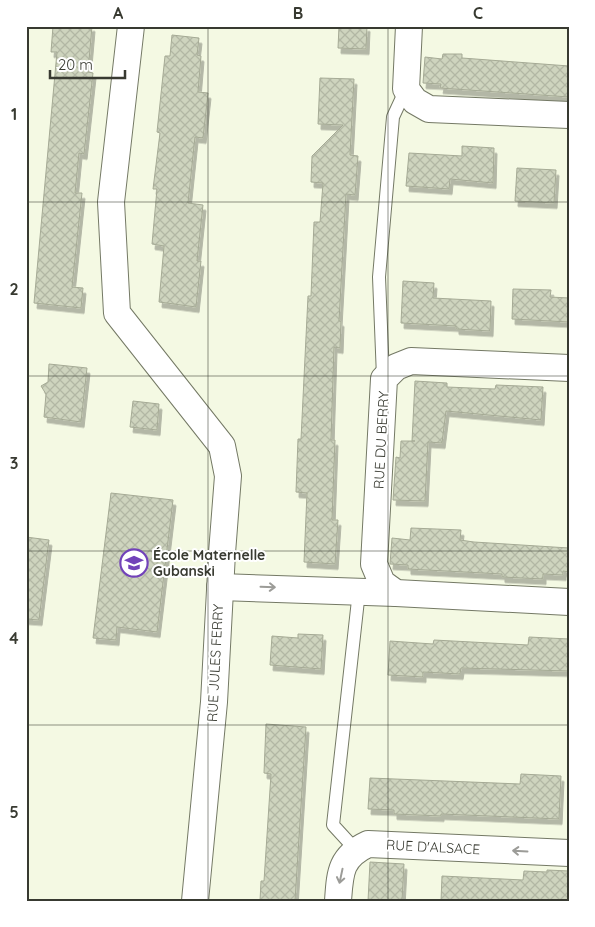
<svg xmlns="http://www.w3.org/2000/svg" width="595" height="927" font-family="Quicksand,sans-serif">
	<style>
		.building { fill: url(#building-cross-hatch); stroke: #a5aa95; filter: url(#shadow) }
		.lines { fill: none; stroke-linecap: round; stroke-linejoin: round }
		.service-casing { stroke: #747965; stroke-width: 14 }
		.minor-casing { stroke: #747965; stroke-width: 28 }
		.service { stroke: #fff; stroke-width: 12 }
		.minor { stroke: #fff; stroke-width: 26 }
		.oneway { stroke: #9c9c98 }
		.grid { fill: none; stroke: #383a31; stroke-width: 1; stroke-opacity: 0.55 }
		.labels { text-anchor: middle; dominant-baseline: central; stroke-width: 4; stroke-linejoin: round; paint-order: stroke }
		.street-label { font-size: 14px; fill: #383a31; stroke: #fff }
		.poi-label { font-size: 14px; font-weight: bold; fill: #383a31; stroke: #fff; text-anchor: start }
		.neatline { fill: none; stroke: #383a31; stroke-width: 2 }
		.grid-label { font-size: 16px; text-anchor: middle; font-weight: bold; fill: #383a31 }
	</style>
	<defs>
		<pattern id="building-cross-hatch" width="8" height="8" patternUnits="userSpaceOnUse" patternTransform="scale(1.25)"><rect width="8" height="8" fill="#ced4be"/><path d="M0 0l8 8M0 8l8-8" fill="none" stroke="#b2b7a4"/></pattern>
		<filter id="shadow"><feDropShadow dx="3" dy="5.5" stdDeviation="0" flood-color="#0004"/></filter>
	</defs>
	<rect width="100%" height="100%" fill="#f4f9e3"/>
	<g class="building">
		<path d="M53 26H92L88 72 93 73 84 154 79 153 75 193H82L72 287 83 288 81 308 34 303 57 52H51Z"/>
		<path d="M339 26H367L366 49 338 48Z"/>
		<path d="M172 35 199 38 197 55 201 56 198 92 208 93 203 138 195 137 188 203 203 205 197 261H201L196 307 159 302 164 246 152 244 157 189H153L160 133 157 132 165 56H170Z"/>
		<path d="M443 54H462V58L569 66V97L440 88 441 84 423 83 425 57 442 59Z"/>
		<path d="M320 78 354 79 350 155 358 156 355 195 346 194 339 321H341L340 348 334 347 331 440H335L332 520H338L335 564 304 562 307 493 296 492 298 439H301L308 296H311L314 222H320L323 183 311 182 312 156 343 125 318 124Z"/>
		<path d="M462 146 494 148 493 183 450 179 449 189 406 186 409 153 462 156Z"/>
		<path d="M517 168 556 170 554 203 515 201Z"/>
		<path d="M403 281 434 283 433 298 491 301 490 331 456 329V326L401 323Z"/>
		<path d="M513 289 551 290 550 297 569 298V322L512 319Z"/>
		<path d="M49 364 87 368 81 422 44 417 46 394 41 386 48 382Z"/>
		<path d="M415 381 447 383V387L495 389 496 385 543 387 541 420 446 411 442 443 428 442 425 501 393 500 396 457 400 458 401 441H415H412Z"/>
		<path d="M133 401 159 404 157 430 130 427Z"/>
		<path d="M111 493 173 500 157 632 117 627 116 640 93 638Z"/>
		<path d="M411 528 461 530 460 540 474 542 569 548V572L563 571V575L543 574V579L502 577V574L408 569V565L390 564 392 538 410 540Z"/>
		<path d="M26 537 49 540 39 620 26 619Z"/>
		<path d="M298 634 323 635 321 669 270 665 272 636 298 638Z"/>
		<path d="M529 637 569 639V671L461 668 460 674 423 672V677L388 675 390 641 433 644 434 640 528 645Z"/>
		<path d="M266 724 306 727 295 901H260L261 881H264L271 774 264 773Z"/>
		<path d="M521 774 561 776 559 819 441 814V816L394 814V810L368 809 370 778 520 784Z"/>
		<path d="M370 862 404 864 402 901H368Z"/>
		<path d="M547 870 569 871V901H441L442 876 523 880 524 871 547 872Z"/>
	</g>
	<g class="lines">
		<g class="service-casing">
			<g id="service">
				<path d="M383 377 379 277 393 117 406 89"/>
				<path d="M355 849 333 825 359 591"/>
			</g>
		</g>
		<g class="minor-casing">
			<g id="minor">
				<path d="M131 26 111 202 117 313 222 446 228 476 222 553 214 702 195 901"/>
				<path d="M409 26 406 89 415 101 429 109 569 115"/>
				<path d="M569 368 411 361 396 367 384 379 374 564 382 583 396 593 569 602"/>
				<path d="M220 587 396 593"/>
				<path d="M338 901C340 873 340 857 368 844L569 853"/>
			</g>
		</g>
		<use href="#service" class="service"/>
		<use href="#minor" class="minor"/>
	</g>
	<defs><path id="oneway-shaft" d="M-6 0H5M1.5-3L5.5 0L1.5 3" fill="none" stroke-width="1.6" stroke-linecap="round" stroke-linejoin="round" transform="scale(1.25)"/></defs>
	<g class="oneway">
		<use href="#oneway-shaft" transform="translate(268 587) rotate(2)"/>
		<use href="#oneway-shaft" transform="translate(520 851) rotate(-177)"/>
		<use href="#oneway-shaft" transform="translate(341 876) rotate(102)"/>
	</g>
	<path class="grid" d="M208 26V901M388 26V901M26 202H569M26 376H569M26 551H569M26 725H569"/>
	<defs>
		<g id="school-ring" transform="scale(1.4375)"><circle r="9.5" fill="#fff" stroke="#7242b9" stroke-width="1.5"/><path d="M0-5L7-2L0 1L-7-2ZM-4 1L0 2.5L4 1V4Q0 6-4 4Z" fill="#7242b9"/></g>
	</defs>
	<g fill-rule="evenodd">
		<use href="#school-ring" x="134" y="563"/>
	</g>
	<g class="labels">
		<g class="street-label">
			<text transform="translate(381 440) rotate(-87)">RUE DU BERRY</text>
			<text transform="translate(215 663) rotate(-87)">RUE JULES FERRY</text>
			<text transform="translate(433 847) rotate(3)">RUE D'ALSACE</text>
		</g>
		<g class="poi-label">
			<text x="153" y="555">École Maternelle<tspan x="153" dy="16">Gubanski</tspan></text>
		</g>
	</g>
	<rect width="595" height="927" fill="none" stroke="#ffffff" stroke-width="55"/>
	<path d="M50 70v8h75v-8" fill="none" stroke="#383a31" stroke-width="2.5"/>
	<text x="58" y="70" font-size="15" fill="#383a31" stroke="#ffffff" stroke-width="4" paint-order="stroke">20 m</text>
	<rect x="28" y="28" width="540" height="872" class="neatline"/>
	<g class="grid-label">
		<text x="118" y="19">A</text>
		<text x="298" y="19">B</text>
		<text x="478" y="19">C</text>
		<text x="14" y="120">1</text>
		<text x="14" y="295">2</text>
		<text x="14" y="469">3</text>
		<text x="14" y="644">4</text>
		<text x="14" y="818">5</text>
	</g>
</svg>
